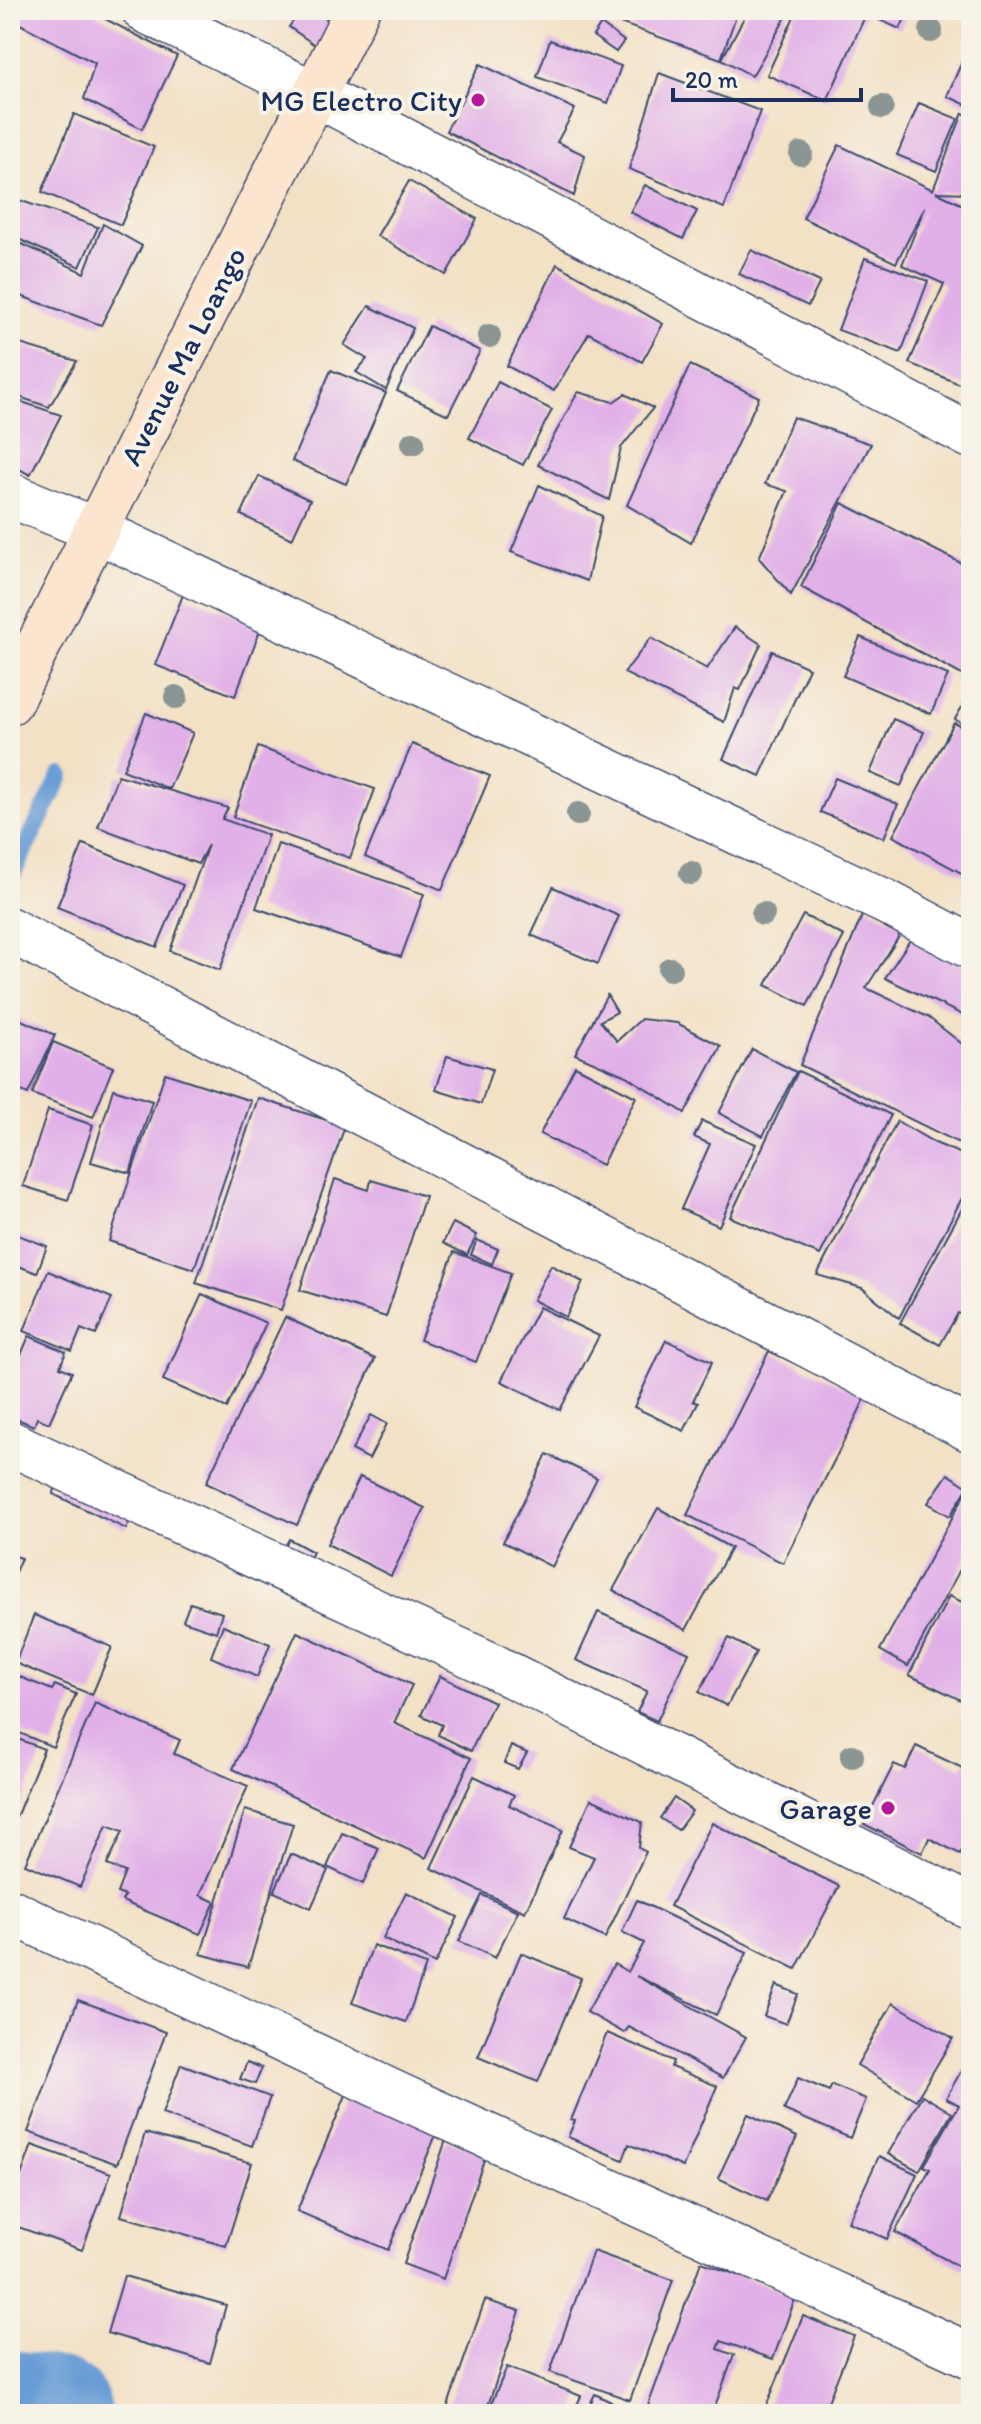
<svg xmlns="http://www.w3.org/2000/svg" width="981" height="2424" font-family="Itim,sans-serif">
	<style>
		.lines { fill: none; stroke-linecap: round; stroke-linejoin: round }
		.stream { stroke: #699dd5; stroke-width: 18 }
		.river { stroke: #699dd5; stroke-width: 112 }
		.building { fill: #e1b0e8 }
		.street-casing { stroke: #3b4a6e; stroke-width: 47 }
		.secondary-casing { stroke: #3b4a6e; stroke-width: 47 }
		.street { stroke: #fff; stroke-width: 44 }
		.secondary { stroke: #fce5cf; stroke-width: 44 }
		.tree { fill: #8b9694 }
		.poi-dot { fill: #b5179e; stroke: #f7f3e8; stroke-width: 3 }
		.labels { text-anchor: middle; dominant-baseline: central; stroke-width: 8; stroke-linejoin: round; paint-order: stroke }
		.poi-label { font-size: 30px; fill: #1b2f5e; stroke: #f7f3e8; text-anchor: end }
		.street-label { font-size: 30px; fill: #1b2f5e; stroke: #f7f3e8 }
	</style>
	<rect width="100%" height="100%" fill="#f7f3e8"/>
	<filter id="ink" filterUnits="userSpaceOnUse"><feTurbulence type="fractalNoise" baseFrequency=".0125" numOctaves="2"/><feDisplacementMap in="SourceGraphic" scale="16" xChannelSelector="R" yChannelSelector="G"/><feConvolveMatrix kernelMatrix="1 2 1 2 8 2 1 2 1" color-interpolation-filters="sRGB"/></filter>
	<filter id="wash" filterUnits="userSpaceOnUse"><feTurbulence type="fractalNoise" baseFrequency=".006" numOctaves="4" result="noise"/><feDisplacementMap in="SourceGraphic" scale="32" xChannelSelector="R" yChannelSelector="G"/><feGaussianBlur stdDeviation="1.8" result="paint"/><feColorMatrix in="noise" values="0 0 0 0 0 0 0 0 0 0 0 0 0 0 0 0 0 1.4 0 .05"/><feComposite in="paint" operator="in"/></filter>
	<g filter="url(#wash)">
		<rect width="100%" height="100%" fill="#f3e1c6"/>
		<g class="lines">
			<path class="stream" d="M10 879 61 776"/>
			<path class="river" d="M10 2406 56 2414"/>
		</g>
		<g id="blocks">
			<g class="building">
				<path d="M23 10H88L177 56 142 129 84 99 95 63 18 23Z"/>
				<path d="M301 10H313L333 23 318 47 289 27Z"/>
				<path d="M618 10H738L721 59 614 21Z"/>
				<path d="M748 10H790L752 76 722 59Z"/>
				<path d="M797 10H909L900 29 866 14 827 101 767 75Z"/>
				<path d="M601 24 624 41 616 52 593 36Z"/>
				<path d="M550 40 621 66 608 103 537 77Z"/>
				<path d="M971 41V107L947 96Z"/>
				<path d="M480 64 575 109 557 142 585 155 574 196 446 131Z"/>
				<path d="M659 73 760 111 724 208 629 169Z"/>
				<path d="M919 103 958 119 936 171 897 155Z"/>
				<path d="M963 113 971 117V193L936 192 971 209V221L965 235 971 237V369L964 386 909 363 944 284 902 265 925 207 896 263 803 218 839 145 933 190Z"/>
				<path d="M74 114 154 147 121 225 42 192Z"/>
				<path d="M409 181 477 219 446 275 377 236Z"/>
				<path d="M645 185 697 211 683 239 630 212Z"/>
				<path d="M10 197 98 227 80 267 12 236 10 240Z"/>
				<path d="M103 224 142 246 101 325 10 292V267L20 243 84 273Z"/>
				<path d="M751 250 820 282 808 306 739 274Z"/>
				<path d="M865 258 928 281 901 353 838 330Z"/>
				<path d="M557 264 663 324 642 362 589 333 554 391 507 366Z"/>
				<path d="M369 306 413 328 386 390 356 372 367 359 344 345Z"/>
				<path d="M429 326 480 351 448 415 397 391Z"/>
				<path d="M10 341 77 361 49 407 10 394Z"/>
				<path d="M690 365 759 397 691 543 627 505Z"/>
				<path d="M331 370 386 393 346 484 292 461Z"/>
				<path d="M498 382 552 410 523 465 469 438Z"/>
				<path d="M578 392 613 402 625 394 653 408 621 448 609 500 538 465Z"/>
				<path d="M10 398 61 415 30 475 10 464Z"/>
				<path d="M793 417 871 444 791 595 759 558 787 491 765 484Z"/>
				<path d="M259 476 310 500 292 539 241 515Z"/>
				<path d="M539 485 602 516 587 581 511 552Z"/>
				<path d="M842 503 971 568V680L801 587Z"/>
				<path d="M183 595 262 625 235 696 155 665Z"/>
				<path d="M735 627 761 644 740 690 735 688 724 722 624 673 651 638 707 669Z"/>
				<path d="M860 637 948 675 931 714 843 676Z"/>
				<path d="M772 651 809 668 760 776 723 759Z"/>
				<path d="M971 692V730L955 719Z"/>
				<path d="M146 713 193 733 169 789 123 770Z"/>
				<path d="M893 719 924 732 901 786 870 773Z"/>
				<path d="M954 723 971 731V859L963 874 893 836Z"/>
				<path d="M412 744 490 776 442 890 365 857Z"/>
				<path d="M258 747 375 789 350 858 233 817Z"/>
				<path d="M118 775 228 808 222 819 268 835 220 970 170 951 208 845 198 864 98 827Z"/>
				<path d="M835 778 898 804 884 838 820 812Z"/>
				<path d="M83 844 183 885 157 947 57 907Z"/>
				<path d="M278 844 424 894 401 957 256 908Z"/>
				<path d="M553 887 619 916 598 964 531 935Z"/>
				<path d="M866 906 905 927 866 988 928 1017 971 1051V1144L969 1148 800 1065Z"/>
				<path d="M803 915 844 936 807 1006 766 985Z"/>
				<path d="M912 937 971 971V1019L885 978Z"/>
				<path d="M607 995 617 1012 600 1021 617 1041 641 1019 677 1023 721 1046 685 1113 626 1076 575 1054Z"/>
				<path d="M10 1015 55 1035 28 1094 10 1086Z"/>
				<path d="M53 1042 113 1067 93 1117 32 1094Z"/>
				<path d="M752 1049 796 1072 763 1136 719 1113Z"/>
				<path d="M447 1056 492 1069 481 1104 436 1090Z"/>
				<path d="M575 1066 636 1097 602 1165 540 1134Z"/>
				<path d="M798 1071 891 1115 820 1255 730 1217Z"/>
				<path d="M165 1073 251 1101 194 1269 109 1241Z"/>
				<path d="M113 1089 152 1101 130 1173 91 1162Z"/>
				<path d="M258 1098 345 1126 281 1310 196 1283Z"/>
				<path d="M48 1110 93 1125 68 1200 23 1186Z"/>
				<path d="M702 1121 756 1144 719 1226 681 1209 710 1144 694 1137Z"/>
				<path d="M897 1121 935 1143 971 1158V1181L899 1318 862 1288 817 1275Z"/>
				<path d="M335 1179 369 1190 371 1180 425 1196 386 1317 300 1290Z"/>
				<path d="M971 1192V1320L958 1313 940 1345 900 1323Z"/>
				<path d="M453 1223 477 1235 467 1255 443 1243Z"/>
				<path d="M10 1232 47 1246 37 1273 10 1263Z"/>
				<path d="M477 1240 498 1249 492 1264 471 1255Z"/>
				<path d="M454 1252 511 1273 476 1362 420 1340Z"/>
				<path d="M551 1265 583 1282 566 1317 533 1300Z"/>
				<path d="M48 1271 112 1298 96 1335 81 1329 72 1351 24 1331Z"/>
				<path d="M202 1294 266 1323 227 1408 163 1380Z"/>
				<path d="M539 1307 599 1336 560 1410 501 1381Z"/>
				<path d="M285 1317 375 1359 297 1525 206 1483Z"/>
				<path d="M29 1336 66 1352 60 1367 72 1372 49 1423 37 1418 34 1426 10 1416V1380Z"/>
				<path d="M666 1340 712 1362 693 1401 698 1403 684 1431 634 1407Z"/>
				<path d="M769 1351 866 1397 783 1563 687 1515Z"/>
				<path d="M371 1415 387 1424 369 1459 352 1450Z"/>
				<path d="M547 1454 597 1478 552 1567 503 1542Z"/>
				<path d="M948 1474 968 1487 950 1516 928 1503Z"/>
				<path d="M360 1477 425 1508 391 1576 327 1544Z"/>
				<path d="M60 1479 133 1513 126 1529 53 1494Z"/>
				<path d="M971 1483V1549L908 1666 880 1650Z"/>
				<path d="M658 1508 731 1548 686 1630 613 1590Z"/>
				<path d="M289 1539 313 1552 298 1582 273 1569Z"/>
				<path d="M10 1554 21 1558 10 1584Z"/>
				<path d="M949 1596 971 1606V1705L909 1675Z"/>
				<path d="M190 1603 222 1613 216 1632 183 1621Z"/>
				<path d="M598 1612 689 1653 657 1721 637 1712 647 1691 576 1660Z"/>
				<path d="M34 1615 112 1647 92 1695 15 1663Z"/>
				<path d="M223 1625 270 1644 257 1677 211 1657Z"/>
				<path d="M297 1632 412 1685 394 1723 471 1758 426 1858 233 1769Z"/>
				<path d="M729 1638 756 1652 727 1706 699 1692Z"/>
				<path d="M10 1673 52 1690 55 1685 76 1694 53 1747 10 1729Z"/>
				<path d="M440 1676 494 1702 471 1751 438 1735 442 1725 421 1715Z"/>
				<path d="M95 1703 180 1740 174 1754 248 1786 200 1895 215 1902 200 1934 122 1901 125 1896 117 1893 125 1872 107 1865 123 1831 107 1825 80 1887 25 1864Z"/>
				<path d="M10 1736 44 1749 10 1832Z"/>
				<path d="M511 1746 527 1753 518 1769 504 1763Z"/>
				<path d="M916 1746 962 1768 966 1761 971 1764V1833L960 1854 929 1838 922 1853 864 1824 894 1764 905 1769Z"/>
				<path d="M474 1776 514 1795 509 1805 563 1830 525 1912 431 1868Z"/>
				<path d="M674 1798 692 1811 678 1830 660 1818Z"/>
				<path d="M591 1799 642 1822 639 1848 646 1852 605 1938 564 1919 594 1857 569 1847Z"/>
				<path d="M245 1810 293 1824 248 1967 201 1954Z"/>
				<path d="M712 1823 839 1886 796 1969 670 1906Z"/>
				<path d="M342 1833 379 1848 363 1884 327 1867Z"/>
				<path d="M291 1854 328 1870 311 1908 274 1892Z"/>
				<path d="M406 1892 458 1917 435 1964 383 1938Z"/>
				<path d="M482 1895 518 1911 495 1958 459 1941Z"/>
				<path d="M637 1900 747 1953 716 2015 636 1976 746 2037 723 2078 629 2027 624 2033 587 2012 614 1964 628 1972 644 1943 622 1932Z"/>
				<path d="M373 1945 426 1965 406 2022 352 2003Z"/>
				<path d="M521 1953 581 1978 538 2082 478 2057Z"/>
				<path d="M776 1985 798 1994 786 2024 764 2016Z"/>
				<path d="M78 2000 166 2032 117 2164 28 2132Z"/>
				<path d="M893 2003 953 2038 916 2100 857 2065Z"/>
				<path d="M607 2033 673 2061 671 2067 717 2086 683 2167 629 2144 623 2160 568 2137 575 2121 571 2120Z"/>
				<path d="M971 2053V2263L967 2271 895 2232 930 2169 924 2166 959 2105 946 2098Z"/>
				<path d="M247 2062 262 2068 255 2084 240 2079Z"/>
				<path d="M181 2064 270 2097 252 2146 162 2114Z"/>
				<path d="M798 2078 829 2091 832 2085 866 2099 850 2138 784 2110Z"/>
				<path d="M349 2088 440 2125 388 2250 297 2211Z"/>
				<path d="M922 2095 952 2113 919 2171 888 2154Z"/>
				<path d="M748 2114 797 2137 767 2201 718 2178Z"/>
				<path d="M145 2133 252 2163 226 2246 121 2216Z"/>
				<path d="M446 2140 486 2154 443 2279 403 2264Z"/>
				<path d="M32 2145 111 2173 82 2250 10 2224V2206Z"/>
				<path d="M879 2156 917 2174 887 2239 848 2222Z"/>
				<path d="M593 2251 673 2280 630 2400 550 2372Z"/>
				<path d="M701 2262 796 2296 773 2359 721 2341 718 2349 734 2355 712 2414H645Z"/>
				<path d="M124 2276 226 2305 210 2363 107 2333Z"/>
				<path d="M485 2300 520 2311 485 2414H445Z"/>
				<path d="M803 2316 854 2336 823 2414H763Z"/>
				<path d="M507 2367 581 2396 573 2414H496L488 2411Z"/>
				<path d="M595 2394 627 2410 625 2414H585Z"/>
			</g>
		</g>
	</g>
	<g filter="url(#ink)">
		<use href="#blocks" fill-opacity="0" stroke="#3b4a6e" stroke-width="2"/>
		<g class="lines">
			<g class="street-casing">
				<g id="street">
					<path d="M144 10 315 94 971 436"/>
					<path d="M10 495 96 530 886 902 971 947"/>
					<path d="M10 930 971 1430"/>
					<path d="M10 1443 485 1662 971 1907"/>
					<path d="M10 1911 398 2095 971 2356"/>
				</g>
			</g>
			<g class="secondary-casing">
				<path id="secondary" d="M10 702 357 10"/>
			</g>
			<use href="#street" class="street"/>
			<use href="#secondary" class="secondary"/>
		</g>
		<g class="tree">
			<circle cx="931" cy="31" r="12"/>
			<circle cx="882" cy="107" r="12"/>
			<circle cx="801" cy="154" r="12"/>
			<circle cx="489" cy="336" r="12"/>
			<circle cx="413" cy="443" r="12"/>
			<circle cx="176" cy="697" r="12"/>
			<circle cx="578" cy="814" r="12"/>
			<circle cx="691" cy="873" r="12"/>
			<circle cx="763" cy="914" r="12"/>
			<circle cx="670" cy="969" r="12"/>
			<circle cx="852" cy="1756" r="12"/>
		</g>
	</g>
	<g class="poi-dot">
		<circle cx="478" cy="100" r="8"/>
		<circle cx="888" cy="1808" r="8"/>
	</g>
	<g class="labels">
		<g class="poi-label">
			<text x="462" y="100">MG Electro City</text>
			<text x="872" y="1808">Garage</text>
		</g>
		<g class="street-label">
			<text transform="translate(183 356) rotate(-63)">Avenue Ma Loango</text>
		</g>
	</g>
	<rect width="981" height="2424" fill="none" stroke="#f7f3e8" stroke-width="40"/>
	<path d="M673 88v12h188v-12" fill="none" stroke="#1b2f5e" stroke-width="4"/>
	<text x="685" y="88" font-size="24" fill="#1b2f5e" stroke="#f7f3e8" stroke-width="6" paint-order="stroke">20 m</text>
</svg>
